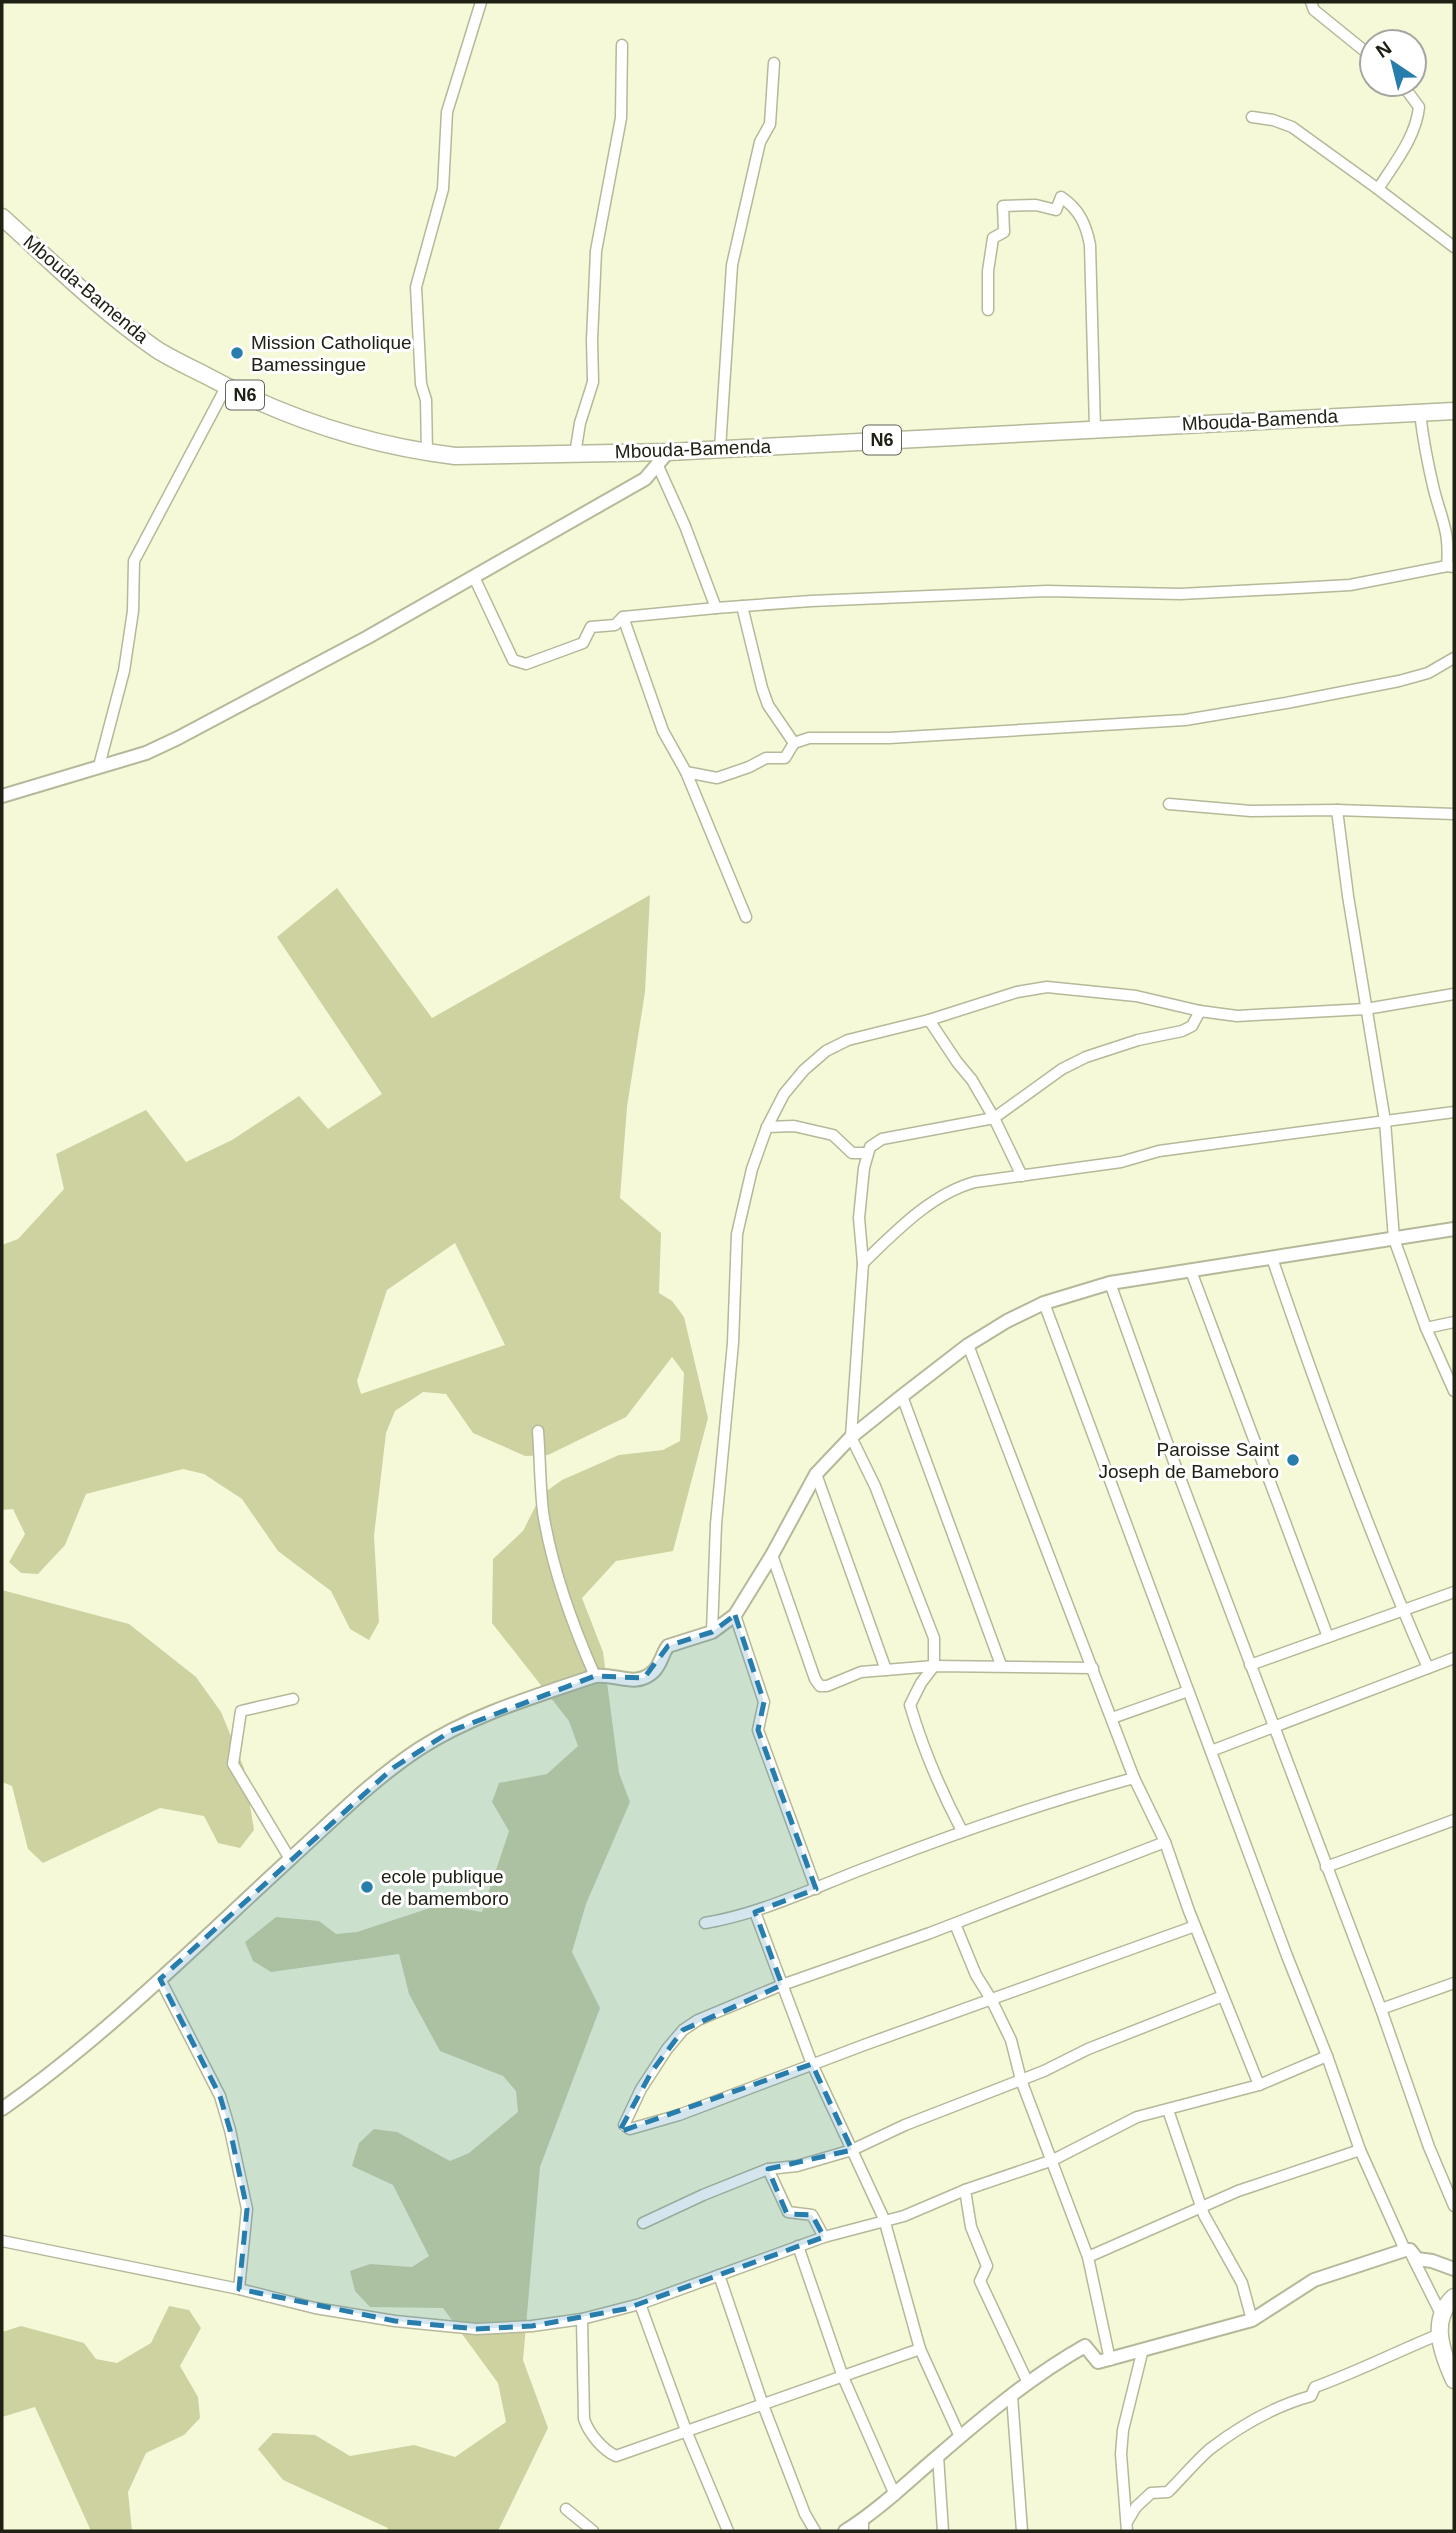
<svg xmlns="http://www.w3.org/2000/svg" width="1456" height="2533" font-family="Helvetica,sans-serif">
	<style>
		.green { fill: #ced2a1; fill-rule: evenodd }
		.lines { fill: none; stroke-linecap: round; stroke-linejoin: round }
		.minor-casing { stroke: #b5b899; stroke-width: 13 }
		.tertiary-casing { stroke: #b5b899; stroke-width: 16 }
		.primary-casing { stroke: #b5b899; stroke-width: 19 }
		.trunk-casing { stroke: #b5b899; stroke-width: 19 }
		.minor { stroke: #fff; stroke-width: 10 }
		.tertiary { stroke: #fff; stroke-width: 12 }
		.primary { stroke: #fff; stroke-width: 16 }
		.trunk { stroke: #fff; stroke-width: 16 }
		.marked { fill: #277dac; fill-opacity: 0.2; stroke: #277dac; stroke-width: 5; stroke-dasharray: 14 9; stroke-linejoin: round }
		.poi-dot { fill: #277dac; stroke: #fff; stroke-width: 2.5 }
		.labels { text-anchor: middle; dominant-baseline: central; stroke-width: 6; stroke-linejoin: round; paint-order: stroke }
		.shield { fill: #fff; stroke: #63645b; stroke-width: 2 }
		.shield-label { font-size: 18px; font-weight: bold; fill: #202115 }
		.street-label { font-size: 19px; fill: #202115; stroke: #fff }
		.poi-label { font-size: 19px; fill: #202115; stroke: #fff; text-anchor: start }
	</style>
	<rect width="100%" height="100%" fill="#f6f9d8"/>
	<g class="green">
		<path d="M337 888 432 1018 650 895 645 992 627 1107 620 1198 661 1233 659 1293 672 1301 684 1317 708 1418 673 1551 616 1561 582 1598 603 1652 619 1773 630 1802 586 1904 572 1952 600 2008 540 2167 523 2360 548 2428 498 2531H387L388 2528 283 2480 258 2449 273 2433 315 2435 350 2456 414 2445 455 2457 506 2422 498 2383 443 2308 370 2307 355 2291 350 2271 370 2264 412 2267 429 2256 393 2185 352 2166 359 2143 374 2129 397 2132 450 2161 469 2153 518 2112 516 2091 503 2076 440 2051 409 1994 399 1954 271 1972 253 1961 245 1942 276 1917 319 1921 336 1934 357 1932 439 1905 482 1912 509 1831 492 1802 499 1783 547 1774 578 1746 569 1721 492 1623 493 1559 523 1531 541 1495 562 1480 619 1455 663 1450 680 1441 684 1373 672 1357 626 1417 548 1455 525 1456 473 1433 446 1394 423 1392 395 1411 386 1433 374 1536 379 1622 369 1640 350 1629 331 1591 278 1551 242 1499 204 1474 183 1469 86 1494 65 1545 38 1574 21 1573 9 1562 25 1534 13 1509 2 1510V1245L18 1239 64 1189 56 1154 146 1110 186 1162 232 1140 299 1096 328 1129 382 1094 277 937ZM455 1243 505 1345 361 1394 357 1381 387 1290Z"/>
		<path d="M2 1590 129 1624 196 1677 221 1712 244 1768 254 1830 240 1848 218 1843 204 1816 160 1808 43 1863 28 1849 12 1786 2 1782Z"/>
		<path d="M169 2306 189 2310 201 2328 180 2366 198 2397 200 2418 184 2435 146 2453 128 2492 132 2531H91L35 2407 2 2417V2332L21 2326 84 2343 96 2359 117 2363 151 2343Z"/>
	</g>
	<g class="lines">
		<g class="minor-casing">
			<g id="minor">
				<path d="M1311 2 1314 10 1372 57"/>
				<path d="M1402 84 1419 107C1416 137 1394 164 1378 189L1454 247"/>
				<path d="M1252 117 1273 120 1292 127 1378 189"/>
				<path d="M988 310V271L993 238 1004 232 1003 206 1036 205 1056 210 1061 197C1079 209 1086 224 1090 245L1095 428"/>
				<path d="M1420 413C1423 439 1428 465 1434 490 1442 521 1450 532 1447 566"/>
				<path d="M720 449 732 265 760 142 770 124 774 63"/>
				<path d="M427 453 426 400 421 384 416 287 443 189 447 112 481 2"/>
				<path d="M575 454 580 423 593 382 592 340 596 251 621 118 622 45"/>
				<path d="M658 466 685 526 716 608 811 601 1047 591 1180 594 1297 588 1350 585 1447 566 1454 567"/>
				<path d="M474 577 513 660 526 664 583 643 591 627 615 625 623 617 716 608"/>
				<path d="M742 606 762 688 768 705 794 743 809 738H889L1185 720 1286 703 1399 681 1428 673 1454 658"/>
				<path d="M623 617 663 731 686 772 746 917"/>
				<path d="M99 766 124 671 133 611 134 561 226 387"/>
				<path d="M686 772 717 778 749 767 766 758H785L794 743"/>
				<path d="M1169 804 1251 811 1337 810 1454 814"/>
				<path d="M1337 810 1348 896 1385 1121 1394 1239 1426 1328 1454 1391"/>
				<path d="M929 1020 957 1062 972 1080 994 1118 1022 1176"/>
				<path d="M767 1127 794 1126 833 1135 852 1153H867"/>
				<path d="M1272 1258C1319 1396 1369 1534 1428 1668"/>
				<path d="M863 1263C895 1232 931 1194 975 1182L1121 1162 1159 1151 1196 1146 1454 1112"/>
				<path d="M1191 1271 1328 1637"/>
				<path d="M1110 1283 1174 1462 1381 2009 1429 2147 1454 2206"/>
				<path d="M1044 1303 1287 1956 1327 2056 1360 2150 1405 2250"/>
				<path d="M1426 1328 1454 1322"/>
				<path d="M968 1345 1134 1778 1165 1842 1189 1911 1259 2085"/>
				<path d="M902 1396 1001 1665"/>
				<path d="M538 1431C540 1458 540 1485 543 1512 552 1569 572 1624 595 1676"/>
				<path d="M816 1474 886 1670"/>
				<path d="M772 1555 815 1679 820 1686H827L861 1672 934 1666 1093 1668"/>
				<path d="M735 1615 764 1702 758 1730 816 1889"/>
				<path d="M712 1632 716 1524 733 1343 737 1234 752 1169 767 1127 784 1094 804 1070 826 1051 848 1040 929 1020 1017 992 1047 987 1136 996 1200 1011 1237 1016 1366 1009 1454 994"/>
				<path d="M1250 1665 1454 1592"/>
				<path d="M1112 1718 1188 1691"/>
				<path d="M1211 1751 1454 1658"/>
				<path d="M962 1831C941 1791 923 1749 910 1705L921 1683 934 1666V1638L875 1486 851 1437 863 1263 859 1218 864 1168 870 1147 882 1139 994 1118 1062 1069 1086 1057 1138 1040 1182 1031 1192 1026 1200 1011"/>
				<path d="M1165 1842 930 1933 782 1985 698 2020 683 2030 667 2049 641 2089 624 2125 630 2129 679 2115 864 2045 1195 1926"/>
				<path d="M290 1859 233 1764 241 1711 293 1699"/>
				<path d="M1326 1867 1454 1820"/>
				<path d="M755 1912 812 2064 884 2219 920 2349 960 2437"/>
				<path d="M705 1923C765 1913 819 1885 876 1864 961 1831 1046 1802 1134 1778"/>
				<path d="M955 1924 976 1975 991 1999 1011 2040 1021 2080 1088 2257 1110 2360"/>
				<path d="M160 1979 220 2096 230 2130 247 2209 239 2289"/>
				<path d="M1381 2009 1454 1983"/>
				<path d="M1168 2110 1204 2215 1242 2283 1252 2320"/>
				<path d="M768 2169 788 2212 812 2215 824 2237"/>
				<path d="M965 2190 971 2227 987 2266 980 2281 1028 2383"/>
				<path d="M643 2223 703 2195 768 2169 797 2166 852 2150 905 2125 1044 2071 1088 2049 1223 1996"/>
				<path d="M2 2241 239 2289 315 2308 395 2321 476 2329 532 2326 582 2319 640 2304 824 2237 904 2216 965 2190 1053 2160 1137 2117 1259 2085 1327 2056"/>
				<path d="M798 2246 843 2377 895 2495"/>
				<path d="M1411 2254 1442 2316"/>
				<path d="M1088 2257 1238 2191 1360 2150"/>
				<path d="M719 2275 763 2405 805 2514 815 2531"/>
				<path d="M640 2304 687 2433 728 2531"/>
				<path d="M582 2319 584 2419C589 2434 603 2450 616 2456L920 2349"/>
				<path d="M1012 2396 1022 2531"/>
				<path d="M938 2456 943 2531"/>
				<path d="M566 2509 593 2531"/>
				<path d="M863 2520V2531"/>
				<path d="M1127 2522 1136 2507 1151 2493 1168 2492C1182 2478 1195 2462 1210 2449 1240 2426 1275 2406 1311 2396L1315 2387C1357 2372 1398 2351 1440 2334"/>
				<path d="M1127 2531 1121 2454 1123 2430 1143 2349"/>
			</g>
		</g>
		<g class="tertiary-casing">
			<g id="tertiary">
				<path d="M2 796 146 753 178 738 368 637 645 479 668 452"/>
				<path d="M2 2109C106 2036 196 1945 290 1859 332 1821 372 1780 419 1749 471 1715 536 1696 595 1676 616 1673 636 1689 654 1671 661 1664 662 1654 668 1646L712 1632 735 1615 772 1555 816 1474 851 1437 902 1396 968 1345 1007 1321 1044 1303 1110 1283 1454 1229"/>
				<path d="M845 2531C879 2510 907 2482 938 2456 984 2416 1032 2376 1085 2346L1098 2362 1252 2320 1314 2280 1405 2250H1410L1417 2259 1432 2261 1454 2269"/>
			</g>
		</g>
		<g class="primary-casing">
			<path id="primary" d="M1454 2297C1429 2320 1442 2353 1454 2380"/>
		</g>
		<g class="trunk-casing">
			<path id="trunk" d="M2 217C52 262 100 310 156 349 170 358 187 366 203 374 282 417 365 445 455 456L668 452 1454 411"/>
		</g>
		<use href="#minor" class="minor"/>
		<use href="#tertiary" class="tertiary"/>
		<use href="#primary" class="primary"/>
		<use href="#trunk" class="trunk"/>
	</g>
	<path class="marked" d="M735 1615 764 1702 758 1730 816 1889 755 1912 782 1985 683 2030 652 2071 619 2132 812 2064 852 2150 768 2169 787 2214 812 2215 824 2237 625 2309 532 2326 476 2329 395 2321 239 2289 247 2209 230 2130 220 2096 160 1979 393 1768 451 1731 595 1676 644 1678 668 1646 712 1632Z"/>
	<g class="poi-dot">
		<circle cx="237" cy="353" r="7"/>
		<circle cx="1293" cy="1460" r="7"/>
		<circle cx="367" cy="1887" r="7"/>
	</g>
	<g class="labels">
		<g class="shield">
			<rect x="226" y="380.5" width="38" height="29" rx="5"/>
			<rect x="863" y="425.5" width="38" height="29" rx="5"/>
		</g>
		<g class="shield-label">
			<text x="245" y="395">N6</text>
			<text x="882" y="440">N6</text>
		</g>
		<g class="street-label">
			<text transform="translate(86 289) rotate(40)">Mbouda-Bamenda</text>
			<text transform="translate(1260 420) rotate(-3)">Mbouda-Bamenda</text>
			<text transform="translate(693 449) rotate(-2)">Mbouda-Bamenda</text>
		</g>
		<g class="poi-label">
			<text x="251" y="342">Mission Catholique<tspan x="251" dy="22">Bamessingue</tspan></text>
			<text x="1279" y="1449" text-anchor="end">Paroisse Saint<tspan x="1279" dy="22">Joseph de Bameboro</tspan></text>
			<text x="381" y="1876">ecole publique<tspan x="381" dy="22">de bamemboro</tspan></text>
		</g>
	</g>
	<rect width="1456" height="2533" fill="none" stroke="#202115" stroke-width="7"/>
	<g transform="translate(1393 63) rotate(325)"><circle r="33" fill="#ffffff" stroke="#a6a6a1" stroke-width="2"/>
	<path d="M0-5L12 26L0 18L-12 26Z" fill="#277dac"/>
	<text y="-10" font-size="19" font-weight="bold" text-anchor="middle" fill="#202115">N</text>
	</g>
</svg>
